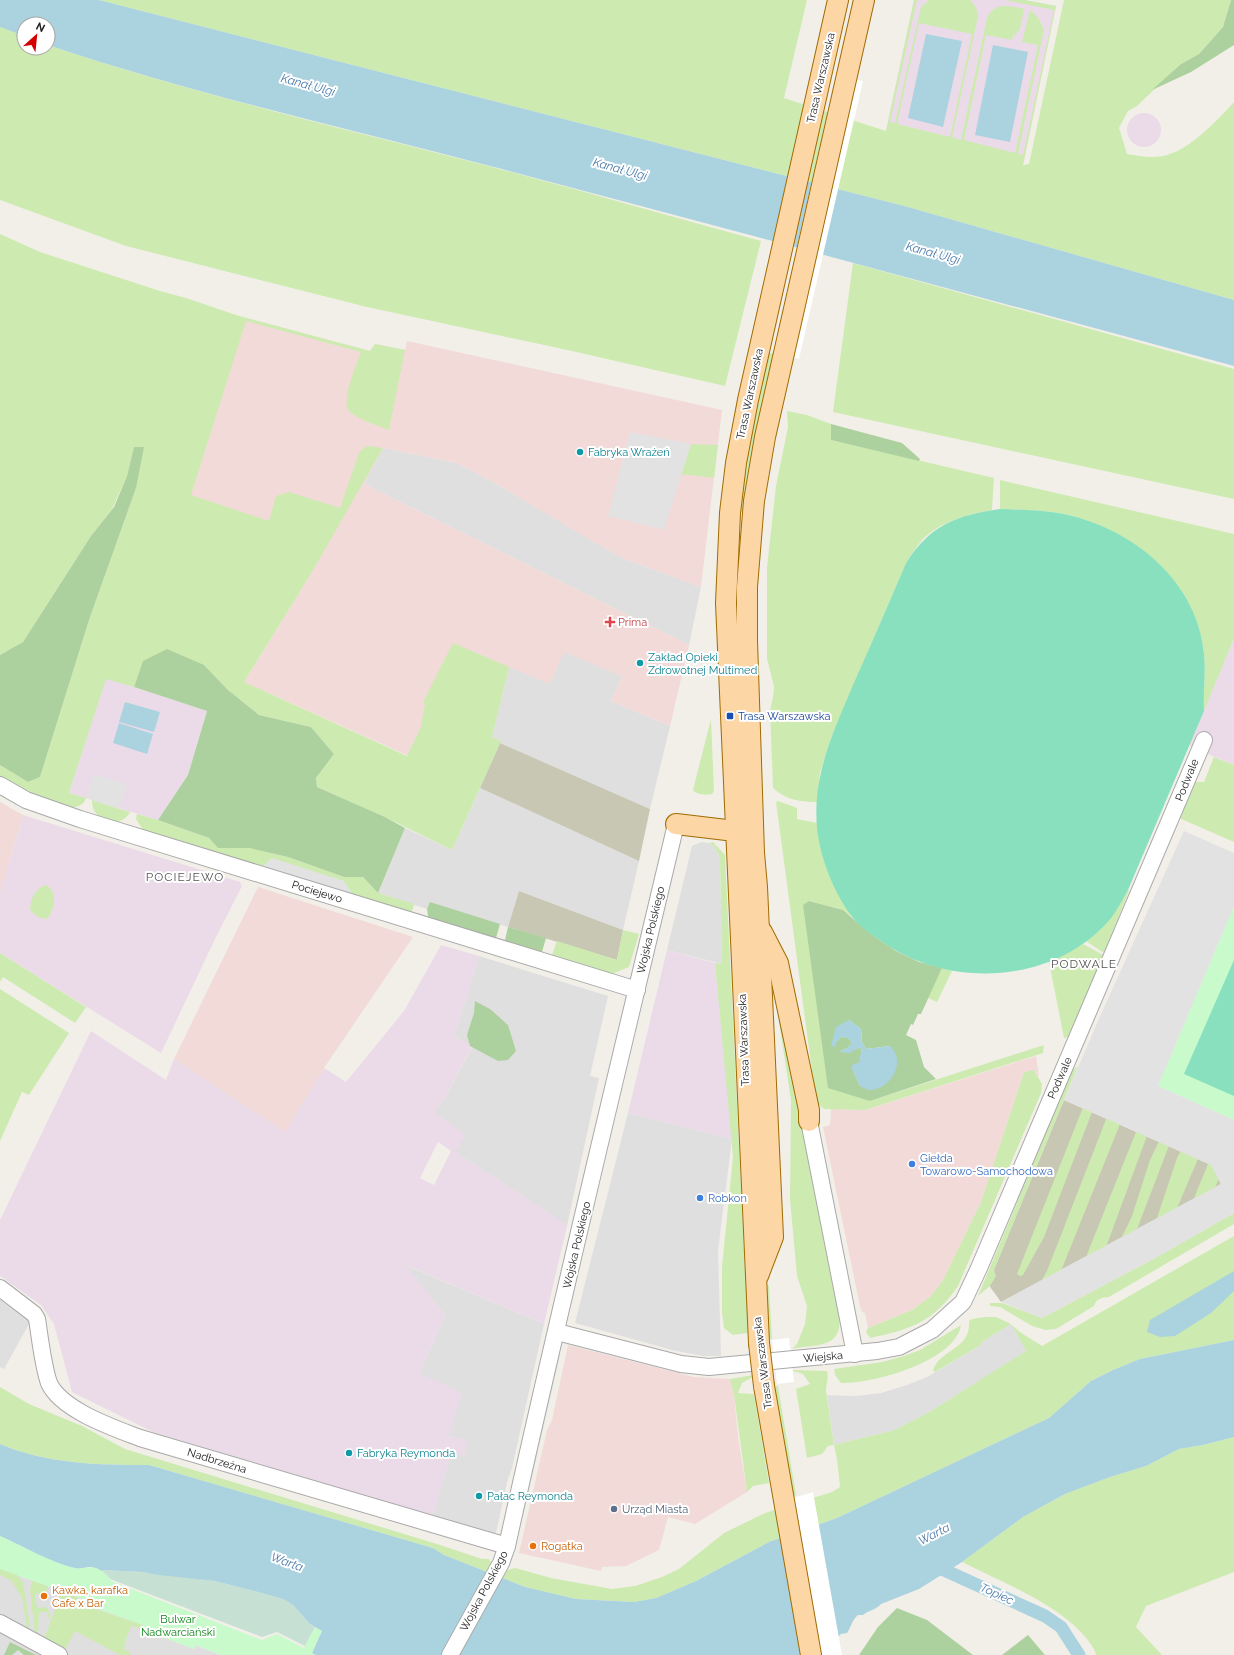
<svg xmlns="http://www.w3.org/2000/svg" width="1234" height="1655" font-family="Raleway,sans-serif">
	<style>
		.residential { fill: #e0dfdf }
		.commercial { fill: #f2dad9 }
		.industrial { fill: #ebdbe8; fill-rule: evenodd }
		.construction { fill: #c7c7b4 }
		.grass { fill: #cdebb0; fill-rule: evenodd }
		.forest { fill: #add19e; fill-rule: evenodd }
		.wetland { fill: #c6e0d4 }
		.park { fill: #c8facc }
		.pitch { fill: #88e0be }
		.parking { fill: #e2e2e2 }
		.water { fill: #aad3df }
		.pier { fill: #fff }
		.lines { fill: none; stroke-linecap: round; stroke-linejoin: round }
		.canal { stroke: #aad3df; stroke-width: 13 }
		.minor-casing { stroke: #a9a9a9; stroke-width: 18 }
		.major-casing { stroke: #a06b00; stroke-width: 22 }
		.minor { stroke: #fff; stroke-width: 16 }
		.major { stroke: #fcd6a4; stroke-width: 20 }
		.major-bridge-casing { stroke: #a06b00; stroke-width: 22; stroke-linecap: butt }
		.major-bridge { stroke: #fcd6a4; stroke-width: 20 }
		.culture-dot { fill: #0f9aa8; stroke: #fff; stroke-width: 1.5 }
		.health-dot { fill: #e0444e; stroke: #fff; stroke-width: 1.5 }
		.transit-dot { fill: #1a4fb4; stroke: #fff; stroke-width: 1.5 }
		.shop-dot { fill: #3f7fe0; stroke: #fff; stroke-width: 1.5 }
		.service-dot { fill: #5c6f8a; stroke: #fff; stroke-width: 1.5 }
		.food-dot { fill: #e8710a; stroke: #fff; stroke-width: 1.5 }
		.labels { text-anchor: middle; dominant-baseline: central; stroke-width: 4; stroke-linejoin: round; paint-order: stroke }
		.street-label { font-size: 11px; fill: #222; stroke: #fff }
		.culture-label { font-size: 11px; fill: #0d838f; stroke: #fff; text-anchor: start }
		.health-label { font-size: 11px; fill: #be3a42; stroke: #fff; text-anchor: start }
		.transit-label { font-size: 11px; fill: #164399; stroke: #fff; text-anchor: start }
		.shop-label { font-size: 11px; fill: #366cbe; stroke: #fff; text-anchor: start }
		.service-label { font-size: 11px; fill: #4e5e75; stroke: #fff; text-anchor: start }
		.food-label { font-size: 11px; fill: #c56008; stroke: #fff; text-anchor: start }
		.park-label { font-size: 11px; fill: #0c8416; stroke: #fff }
		.water-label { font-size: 12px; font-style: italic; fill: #4a7aab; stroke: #fff }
		.neighbourhood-label { font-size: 12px; letter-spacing: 1px; fill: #555; stroke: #fff }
	</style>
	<rect width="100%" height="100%" fill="#f2efe9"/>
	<g class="residential">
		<path d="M383 448 457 463 500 486 624 559 701 587 689 645 364 484Z"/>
		<path d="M564 651 622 676 611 701 670 726 650 809 500 743 501 741 492 737 509 667Z"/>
		<path d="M480 788 639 861 623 930 519 891 508 927 430 903 427 909 378 893 405 828 452 850Z"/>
		<path d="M701 842 709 843 714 846 720 858 722 964 667 950 692 846Z"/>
		<path d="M479 956 608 996 590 1076 599 1078 567 1226 565 1224 455 1152 434 1112 447 1094 472 1047 454 1036Z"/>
		<path d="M628 1113 732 1139 718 1251 721 1356H703L672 1350 575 1323Z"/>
		<path d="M405 1265 544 1324 512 1468 507 1482 496 1533 492 1534 432 1517 451 1453 467 1441 449 1436 419 1373 445 1316Z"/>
		<path d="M0 1297 27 1317 30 1322 4 1369 0 1367Z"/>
		<path d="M1011 1324 1027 1351 931 1411 895 1430 834 1445 827 1395 856 1396 881 1393 907 1385 927 1377 973 1350 981 1345 982 1342Z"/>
		<path d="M0 1569 89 1601 88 1605 143 1625 142 1629 194 1649 196 1645 220 1655H0Z"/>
	</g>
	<g class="commercial">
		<path d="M239 316 370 351 375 344 405 350 407 341 722 410 701 587 624 559 578 533 500 486 457 463 383 448 364 484 689 645 670 726 611 701 622 676 564 652 550 684 509 667 492 737 501 741 480 788 244 682 309 577 324 549 180 503Z"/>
		<path d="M0 802 23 815 0 893Z"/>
		<path d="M258 887 413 937 324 1068 285 1132 174 1059Z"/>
		<path d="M1036 1056 1039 1077 1034 1070 1024 1072 981 1202 943 1280 931 1296 912 1310 868 1328 865 1313 861 1311 823 1127 830 1125 831 1109 865 1110Z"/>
		<path d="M568 1345 694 1377 730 1379 734 1395 738 1437 747 1492 695 1524 668 1517 659 1550 626 1566 602 1567 601 1571 519 1553 547 1430 552 1420Z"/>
	</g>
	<g class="industrial">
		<path d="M914 0H1025L1056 6 1023 165 886 131Z"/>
		<circle cx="1144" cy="130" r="17"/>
		<path d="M1234 638V765L1189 746Z"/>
		<path d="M106 678 207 711 188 775 158 820 69 793Z"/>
		<path d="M23 815 240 882 242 886 214 941 161 1053 0 953V893Z"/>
		<path d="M441 945 479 956 454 1036 472 1046 447 1094 434 1112 466 1135 455 1152 566 1224 567 1226 544 1324 406 1265 445 1316 419 1373 462 1393 449 1436 467 1440 464 1456 451 1453 432 1517 153 1432 72 1392 54 1324 41 1305 0 1276V1220L91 1031 166 1080 174 1059 285 1132 324 1068 346 1082 404 1011ZM438 1142 451 1151 434 1185 420 1178Z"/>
		<path d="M667 950 715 963 732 1139 628 1113Z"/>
	</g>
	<g class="construction">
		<path d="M500 743 650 809 639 861 480 788Z"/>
		<path d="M519 891 623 930 617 960 508 927Z"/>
		<path d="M1064 1100 1211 1165 1221 1184 1001 1302 988 1284Z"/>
	</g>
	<g class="grass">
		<path d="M99 0H807L784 98 886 131 914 0H917L890 122 895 123 921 7 929 0H970L976 7 978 16 952 137 961 140 987 18C995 1 1009 6 1024 9L1020 29 1019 31H1017L1016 35H1013L1012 40 986 35 964 140 1015 153 1038 45 1022 42 1030 10C1037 15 1041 22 1044 30L1018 153 1023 155 1054 10 1005 0H1025L1056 6 1023 165 1029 164 1064 0H1231L1223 27 1199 54 1181 64 1137 106 1128 111 1119 128 1127 154C1140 156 1153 159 1167 155 1190 149 1218 120 1234 102V300L908 207ZM919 23 972 34 950 137 897 124Z"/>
		<path d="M0 27 24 36V48H48V45C181 90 317 122 453 157 556 183 658 213 761 241L725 386 572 351 367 307 126 246 0 200Z"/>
		<path d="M0 234 40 252 160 291 186 298 239 316 370 351 375 344 405 350 389 430C379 426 353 418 348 409 342 399 357 363 361 352L246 321 191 495 269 521 276 496 289 492 340 508 359 453C368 443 371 447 383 448L309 577 244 682 407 756 421 727 425 704 423 702 453 643 509 667 492 737 501 741 452 850 385 817 317 787 316 778 334 754 311 727 259 715 228 690 204 665 143 662 134 687 106 679 69 793 86 798C77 825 15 787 0 779V765L28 782 40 777 89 620 136 488 134 447 127 476 112 509 91 536 23 642 0 655Z"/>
		<path d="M853 263 1234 369V499L833 412Z"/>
		<path d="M766 352 775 354 748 495 742 512H740V487Z"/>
		<path d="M787 411 807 415 831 424V440L994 478 992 510C969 514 939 522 922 540 916 547 911 555 906 563L831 738 820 773 817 802C800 802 786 800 773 788L770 710 773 697 774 686 767 659V568L776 486 788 427Z"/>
		<path d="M691 444 718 445 714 478 681 474Z"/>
		<path d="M1000 480 1234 534V638L1204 711C1203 692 1206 673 1204 654 1197 584 1137 532 1072 516 1049 510 1024 510 1000 509Z"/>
		<path d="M711 719 714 791 712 794C705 795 697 795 693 790Z"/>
		<path d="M1214 757 1234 765V842L1179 818 1195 782H1204Z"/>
		<path d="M92 800 130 812C120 831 91 821 92 800Z"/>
		<path d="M778 801 797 808V819L817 823 831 877 843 902 855 919 843 910 809 901 870 1101 1044 1045 1043 1053 865 1110 824 1109 818 1104 816 1101 776 802Z"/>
		<path d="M137 814 158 820 209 838 218 848H249L288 857 344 877H363L378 893 414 904 413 909 409 914 259 869 143 830 136 819Z"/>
		<path d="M713 842 725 855 748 1333 733 1335 724 1328 722 1312V1267L733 1157 715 963 722 964 720 858 714 846 709 843Z"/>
		<path d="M46 885C58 892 55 910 47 919 39 918 34 916 30 909 31 897 35 889 46 885Z"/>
		<path d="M1128 890 1129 891 1104 953 1086 941C1106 928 1117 909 1128 890Z"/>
		<path d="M623 930 639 934 629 967 612 974V977L554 960 552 955 557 941 617 960Z"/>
		<path d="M1083 944 1103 955 1069 1037 1064 1038 1049 962Z"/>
		<path d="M0 953 86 1007 75 1023 3 977 0 982Z"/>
		<path d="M942 968 952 971 937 1002 928 998Z"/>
		<path d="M773 983 839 1295 835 1296C838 1311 847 1335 826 1343 816 1347 803 1346 792 1349L797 1344 805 1324 807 1306 797 1276 790 1199 791 1100Z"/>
		<path d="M0 989 69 1033 29 1095 22 1092 0 1141Z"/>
		<path d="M1078 1066 994 1270 996 1276 990 1286 978 1296 1072 1071Z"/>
		<path d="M1034 1070 1042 1084 1041 1093 958 1286C933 1322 912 1329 870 1338L866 1332 868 1328 912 1310 931 1296 943 1280 981 1202 1024 1072Z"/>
		<path d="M1093 1082 1097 1099 1044 1237 1023 1275 1020 1276 1017 1274Z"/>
		<path d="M1112 1104H1128L1059 1276 1039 1285 1047 1271Z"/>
		<path d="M1142 1117 1148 1133 1102 1258 1086 1257Z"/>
		<path d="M1178 1122 1131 1245 1120 1241 1132 1216 1150 1160 1163 1133Z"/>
		<path d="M1195 1125 1200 1154 1172 1220 1147 1248 1177 1158Z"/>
		<path d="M1217 1142 1227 1160 1211 1197 1183 1225Z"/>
		<path d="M1234 1213V1224L1109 1297C1101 1298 1097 1298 1094 1306L1056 1329 1046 1330 1032 1326 1000 1307 990 1306V1303H1002L1042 1318 1157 1257Z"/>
		<path d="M1234 1236V1340L1140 1359 1113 1370 1091 1381 1049 1418 837 1518 769 1542 696 1581 656 1598 634 1602 576 1599 525 1587 444 1555 433 1548 149 1465C99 1465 46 1464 0 1444V1387L29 1404 82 1426 125 1449 437 1544 482 1559H489L490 1561 508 1570 515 1568 551 1578 612 1589 635 1586 662 1577 679 1569 724 1533 765 1513 832 1492 840 1487 837 1459 834 1445 828 1446 822 1454 807 1458 796 1389 810 1384 803 1374 793 1371V1370L827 1371C829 1377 826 1384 826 1391L834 1445 895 1430 931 1411 1026 1351 1011 1324 982 1342 981 1345 935 1372 933 1370C941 1348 971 1350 969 1321L972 1319 985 1317H996L1011 1324 1020 1332 1042 1346Z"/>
		<path d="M765 1282 769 1286 772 1339 765 1340Z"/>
		<path d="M961 1325C956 1361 873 1384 841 1383L835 1375 834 1369 882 1362 904 1356 920 1350Z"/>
		<path d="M753 1375V1377L742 1383 738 1393 754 1394 769 1483 753 1486 747 1492 734 1395 730 1379Z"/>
		<path d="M771 1386H778L796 1495 791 1498Z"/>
		<path d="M1234 1437V1572L1146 1606 1136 1627 1162 1655H1096C1095 1649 1091 1645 1087 1639 1058 1603 1003 1583 962 1562L1023 1517 1065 1494 1110 1477 1146 1466 1179 1449 1203 1445Z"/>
		<path d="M0 1568 17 1575 23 1582 30 1626 27 1629 22 1598 12 1581 0 1575Z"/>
		<path d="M34 1581 48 1586 46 1593 35 1594 36 1605H38V1608L46 1607 50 1614 48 1620V1612H39L38 1633 37 1636 35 1635 30 1589 32 1582Z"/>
		<path d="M62 1591 78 1597 77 1601 81 1604 143 1625 141 1630 132 1625 127 1636 124 1649 131 1653 130 1655H120L75 1631 65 1650 44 1639Z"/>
	</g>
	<g class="forest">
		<path d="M1231 0H1234V45L1191 72 1152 90 1181 64 1199 54 1223 27Z"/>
		<path d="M831 424 902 443 920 459 919 461 831 440Z"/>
		<path d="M134 447H144L136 488 89 620 40 777 28 782 0 765V655L23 642 91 536 114 507 127 476Z"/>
		<path d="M167 649 204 665 228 690 259 715 311 727 334 754 316 778 317 787 385 817 405 828 378 893 363 877H344L288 857 249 848H218L209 838 158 820 188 775 207 711 134 687 143 661Z"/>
		<path d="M809 901 843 910 871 934 896 951 919 962 942 968 921 1014H918L913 1025 911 1024 906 1035 916 1040 924 1067 936 1079 870 1101 828 1088 803 905ZM849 1020 861 1029 862 1042 866 1049 890 1046 860 1086 852 1069 860 1062 862 1052 860 1047 850 1052 840 1051 847 1048 852 1043 848 1038 841 1037 836 1043Z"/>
		<path d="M430 902 500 924 496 938 492 942 429 922 427 909Z"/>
		<path d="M508 927 546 938 542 952 539 955 505 945V940Z"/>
		<path d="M475 1001 490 1009 508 1025 516 1051 508 1060 498 1061 470 1046 467 1035 474 1013Z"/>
		<path d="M897 1608 927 1620 973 1655H859L878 1627Z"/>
		<path d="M1028 1635 1045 1655H1002Z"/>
		<path d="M10 1642 36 1655H24L18 1650 12 1655H4Z"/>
	</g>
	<path class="wetland" d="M103 1570 143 1572 215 1581 258 1592 283 1599 293 1605 310 1624 315 1627 305 1646 277 1632 262 1637 110 1579 102 1571Z"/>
	<g class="park">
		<path d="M1234 906V1120L1158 1086Z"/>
		<path d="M0 1536C24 1547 48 1560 74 1568 81 1570 90 1565 98 1569 104 1571 108 1576 111 1581L262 1640 277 1634 304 1648 315 1627 322 1631 312 1652 316 1655H220L196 1645 194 1649 142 1629 143 1625 87 1605 89 1601 0 1569Z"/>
	</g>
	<g class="pitch">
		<path d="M1000 509C1024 510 1049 510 1072 516 1137 532 1198 584 1204 654 1206 673 1203 692 1204 711L1128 890C1121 902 1115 915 1105 925 1049 983 953 988 887 945 876 937 863 930 854 919 835 896 820 858 817 828 812 772 836 726 857 676 874 638 890 600 906 563 930 525 957 515 1000 509Z"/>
		<path d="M1234 960V1096L1184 1074Z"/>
	</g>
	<g class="parking">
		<path d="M630 432 691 444 664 530 608 516Z"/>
		<path d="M94 774 127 784 119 809 86 798Z"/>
		<path d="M1184 831 1234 853V906L1158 1086 1234 1120V1213L1157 1257 1042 1318 1001 1302 1221 1184 1211 1165 1064 1100 1102 1012Z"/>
		<path d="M272 858 344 881 355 898 259 869Z"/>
		<path d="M555 1353 560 1355 523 1516 518 1515Z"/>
	</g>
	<g class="water">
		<path d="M0 0H99L908 207 1234 300V366C987 299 741 232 494 167 345 128 194 94 48 45V24H24V36L0 27Z"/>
		<path d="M926 34 962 41 943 127 908 118Z"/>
		<path d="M993 45 1028 52 1010 142 975 135Z"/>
		<path d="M125 702 160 712 154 732 119 722Z"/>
		<path d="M119 723 153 734 147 754 113 743Z"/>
		<path d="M849 1020 861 1029 862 1042 866 1049 890 1046C907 1061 891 1091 868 1090 866 1089 862 1087 860 1086L852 1069V1065L860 1062V1056L862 1052 860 1047 850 1053 839 1052 847 1048 852 1043 848 1038 841 1037 836 1043 835 1047 831 1046 836 1027Z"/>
		<path d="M1234 1271V1291L1211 1313 1175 1336 1160 1337 1147 1332 1150 1320Z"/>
		<path d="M1234 1340V1437L1203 1445 1179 1449 1146 1466 1110 1477 1065 1494 1023 1517 962 1562 919 1589 881 1604C876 1610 869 1610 863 1615H858C852 1620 851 1627 847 1633L841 1634 827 1647 812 1655H316L312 1653 322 1631 310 1624 293 1605 283 1599 258 1592 215 1581 159 1575 143 1572 103 1570 102 1571C88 1563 85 1570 75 1568 54 1564 21 1545 0 1536V1444C46 1464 99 1465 149 1465L433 1548 444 1555 525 1587 576 1599 634 1602 656 1598 696 1581 769 1542 837 1518 1049 1418 1091 1381 1113 1370 1140 1359Z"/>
	</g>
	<g class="pier">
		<path d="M836 75 863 81 799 359 773 352Z"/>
		<path d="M789 1338 794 1382 777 1384 772 1340Z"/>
		<path d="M813 1492 842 1655H821L793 1498Z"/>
	</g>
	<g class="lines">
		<path class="canal" d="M931 1564 1045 1616 1061 1627 1079 1655"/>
		<g class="minor-casing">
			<g id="minor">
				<path d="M0 785 26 800 80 819 637 990"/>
				<path d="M809 1121 855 1354"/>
				<path d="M0 1288 34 1314 37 1319C40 1338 43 1366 49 1383 61 1410 114 1428 140 1438L507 1546"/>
				<path d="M557 1332 681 1364 709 1367 877 1351 899 1347 932 1330 963 1302 979 1268 1204 740"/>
				<path d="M0 1623 59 1655"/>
				<path d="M450 1655 501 1563 507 1546C560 1305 619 1065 676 824"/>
			</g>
		</g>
		<g class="major-casing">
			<g id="major">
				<path d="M676 824 735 831 744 841"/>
				<path d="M762 932 778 963 809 1110V1121"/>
				<path d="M758 1276 773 1237 757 887 754 853 747 640V587L754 501 765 437 864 0"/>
				<path d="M759 1343 726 603 730 513 736 463 748 400 838 0"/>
				<path d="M764 1386 811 1655"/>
			</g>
		</g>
		<use href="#minor" class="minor"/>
		<use href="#major" class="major"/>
		<g class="major-bridge-casing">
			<path id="major-bridge" d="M759 1343 764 1386"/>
		</g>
		<use href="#major-bridge" class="major-bridge"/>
	</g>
	<g class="culture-dot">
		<circle cx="580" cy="452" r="4"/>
		<circle cx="640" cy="663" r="4"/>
		<circle cx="349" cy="1453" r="4"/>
		<circle cx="479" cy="1496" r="4"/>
	</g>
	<path class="health-dot" d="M608 616h4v4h4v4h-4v4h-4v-4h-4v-4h4z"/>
	<rect class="transit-dot" x="726" y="712" width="8" height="8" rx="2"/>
	<g class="shop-dot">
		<circle cx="912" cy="1164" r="4"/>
		<circle cx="700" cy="1198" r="4"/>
	</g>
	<circle class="service-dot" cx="614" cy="1509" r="4"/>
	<g class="food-dot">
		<circle cx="533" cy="1546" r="4"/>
		<circle cx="44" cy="1596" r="4"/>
	</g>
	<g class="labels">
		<g class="street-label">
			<text transform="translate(821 78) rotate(-77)">Trasa Warszawska</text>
			<text transform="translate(750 394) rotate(-78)">Trasa Warszawska</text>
			<text transform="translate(1187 780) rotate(-68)">Podwale</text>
			<text transform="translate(317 892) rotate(17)">Pociejewo</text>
			<text transform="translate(651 930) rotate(-77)">Wojska Polskiego</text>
			<text transform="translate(744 1040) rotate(-92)">Trasa Warszawska</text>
			<text transform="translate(1060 1078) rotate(-66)">Podwale</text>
			<text transform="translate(577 1245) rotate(-77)">Wojska Polskiego</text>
			<text transform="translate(823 1357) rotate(-5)">Wiejska</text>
			<text transform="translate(763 1363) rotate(-97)">Trasa Warszawska</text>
			<text transform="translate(217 1461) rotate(17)">Nadbrzeżna</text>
			<text transform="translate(484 1591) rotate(-62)">Wojska Polskiego</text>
		</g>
		<g class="culture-label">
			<text x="588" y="452">Fabryka Wrażeń</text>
			<text x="648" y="657">Zakład Opieki<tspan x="648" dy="13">Zdrowotnej Multimed</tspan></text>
			<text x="357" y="1453">Fabryka Reymonda</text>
			<text x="487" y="1496">Pałac Reymonda</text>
		</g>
		<g class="health-label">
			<text x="618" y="622">Prima</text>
		</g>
		<g class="transit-label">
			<text x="738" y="716">Trasa Warszawska</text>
		</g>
		<g class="shop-label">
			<text x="920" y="1158">Giełda<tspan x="920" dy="13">Towarowo-Samochodowa</tspan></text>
			<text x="708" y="1198">Robkon</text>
		</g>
		<g class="service-label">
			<text x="622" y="1509">Urząd Miasta</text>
		</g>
		<g class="food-label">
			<text x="541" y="1546">Rogatka</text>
			<text x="52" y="1590">Kawka, karafka<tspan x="52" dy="13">Cafe x Bar</tspan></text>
		</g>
		<g class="park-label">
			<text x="178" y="1619">Bulwar<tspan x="178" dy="13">Nadwarciański</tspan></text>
		</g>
		<g class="water-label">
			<text transform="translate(308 85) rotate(15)">Kanał Ulgi</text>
			<text transform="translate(620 169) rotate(15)">Kanał Ulgi</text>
			<text transform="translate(933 253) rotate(15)">Kanał Ulgi</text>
			<text transform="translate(934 1534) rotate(-27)">Warta</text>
			<text transform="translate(287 1562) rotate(20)">Warta</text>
			<text transform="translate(997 1594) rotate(24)">Topiec</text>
		</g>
		<g class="neighbourhood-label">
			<text x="185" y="877">POCIEJEWO</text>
			<text x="1084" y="964">PODWALE</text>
		</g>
	</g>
	<g transform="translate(36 36) rotate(27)"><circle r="19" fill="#ffffff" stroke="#a7a7a7"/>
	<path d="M0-3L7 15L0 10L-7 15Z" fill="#d40000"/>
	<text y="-6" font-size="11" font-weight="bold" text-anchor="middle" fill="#222222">N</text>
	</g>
</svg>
